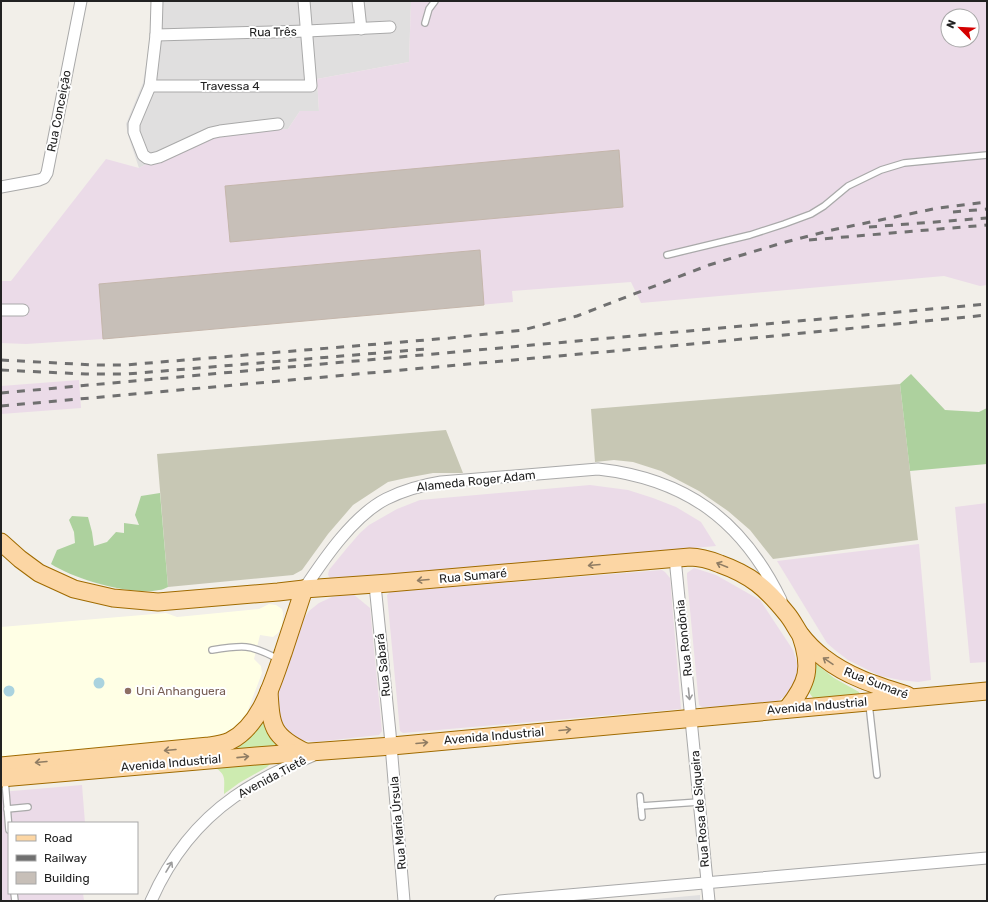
<svg xmlns="http://www.w3.org/2000/svg" width="988" height="902" font-family="Rubik,sans-serif">
	<style>
		.residential { fill: #e0dfdf }
		.industrial { fill: #ebdbe8; fill-rule: evenodd }
		.education { fill: #ffffe5 }
		.construction { fill: #c7c7b4 }
		.grass { fill: #cdebb0 }
		.forest { fill: #add19e }
		.water { fill: #aad3df }
		.building { fill: #c7bfb8; stroke: #c4b6ab }
		.lines { fill: none; stroke-linecap: round; stroke-linejoin: round }
		.lane-casing { stroke: #a9a9a9; stroke-width: 8 }
		.street-casing { stroke: #a9a9a9; stroke-width: 13 }
		.primary-casing { stroke: #a06b00; stroke-width: 19 }
		.lane { stroke: #fff; stroke-width: 5.5 }
		.street { stroke: #fff; stroke-width: 11 }
		.primary { stroke: #fcd6a4; stroke-width: 17 }
		.rail { stroke: #707070; stroke-width: 3; stroke-dasharray: 8 8; stroke-linecap: butt }
		.oneway { stroke: #8f7c63 }
		.oneway2 { stroke: #9c9c9c }
		.education-dot { fill: #8d6e63; stroke: #fff; stroke-width: 1.5 }
		.labels { text-anchor: middle; dominant-baseline: central; stroke-width: 4; stroke-linejoin: round; paint-order: stroke }
		.street-label { font-size: 12px; fill: #222; stroke: #fff }
		.education-label { font-size: 12px; fill: #785e54; stroke: #fff; text-anchor: start }
	</style>
	<rect width="100%" height="100%" fill="#f2efe9"/>
	<g class="residential">
		<path d="M152 1H411L409 62 317 79 319 112 300 111 288 129 203 134 139 168 128 135 126 124 143 83 151 34Z"/>
		<path d="M700 895V901H636Z"/>
	</g>
	<g class="industrial">
		<path d="M411 1H987V285L980 286 944 276 641 303 631 282 512 291 513 302 103 339 26 344 1 343V281H11L106 159 139 168 203 134 288 129 300 111H319L317 79 409 62ZM948 16H972V40H948Z"/>
		<path d="M79 380 81 408 1 414V386Z"/>
		<path d="M590 485 628 490 653 498 676 507 701 522 716 546 335 580 330 578 328 575 329 570 347 548 360 533 369 525 397 509 420 500Z"/>
		<path d="M987 503V662L970 663 955 507Z"/>
		<path d="M919 544 931 680 918 682 900 680 880 676 848 660 835 650 827 643 777 561Z"/>
		<path d="M694 568 716 575 760 600 793 650 798 666 795 682 792 688 785 696 778 701 714 707H702L699 705 687 578V573Z"/>
		<path d="M662 570 665 572 670 578 681 709 403 733 400 731 387 595 390 592Z"/>
		<path d="M353 594 370 608 382 731 379 735 315 742 299 740 287 733 280 722 277 700 278 691 302 621 309 611 319 603 332 597Z"/>
		<path d="M82 785 85 823H9V893H83L84 901H1V792Z"/>
	</g>
	<path class="education" d="M269 604 276 605 282 609 283 613 282 626 278 633 273 637 260 635 254 659 261 666 262 673 248 710 246 715 236 727 223 737 1 757V627L166 613 177 617 259 609Z"/>
	<g class="construction">
		<path d="M900 384 918 540 773 559 750 530 728 511 699 491 661 471 633 462 614 460 595 462 591 409Z"/>
		<path d="M446 430 463 473H433L406 478 388 482 353 505 328 534 302 570 293 575 168 587 157 454Z"/>
	</g>
	<g class="grass">
		<path d="M815 663 834 678 859 692 860 697 814 699 807 690Z"/>
		<path d="M265 711 279 745 278 748 218 750Z"/>
		<path d="M268 762 270 764 267 767 239 783 224 794C224 778 227 775 213 766Z"/>
	</g>
	<g class="forest">
		<path d="M911 374 945 410 979 412 987 408V464L910 471 900 384Z"/>
		<path d="M160 493 168 587C165 588 162 590 159 590 131 596 74 579 51 564L57 550 75 543 74 532 69 520 72 516 88 517 92 532 94 546 107 542 116 532 124 533V523L139 525 135 515 141 496Z"/>
	</g>
	<g class="water">
		<circle cx="99" cy="683" r="5.5"/>
		<circle cx="9" cy="691" r="5.5"/>
	</g>
	<g class="building">
		<path d="M619 150 623 207 230 242 225 186Z"/>
		<path d="M480 250 484 305 103 339 99 284Z"/>
	</g>
	<g class="lines">
		<g class="lane-casing">
			<g id="lane">
				<path d="M425 23 429 9 435 1"/>
				<path d="M667 255 750 235 784 224 811 214 824 206 848 186 881 170 904 163 987 155"/>
				<path d="M212 650C243 645 250 644 278 659"/>
				<path d="M869 704 877 775"/>
				<path d="M5 780 9 830"/>
				<path d="M640 796 642 817"/>
				<path d="M641 806 699 802"/>
				<path d="M7 809 28 807"/>
				<path d="M14 893 15 901"/>
			</g>
		</g>
		<g class="street-casing">
			<g id="street">
				<path d="M157 1 156 35 150 86 134 124V132L143 155 147 158 151 159 159 157 211 133 220 131 278 124"/>
				<path d="M358 1 361 29"/>
				<path d="M156 35 307 31 390 27"/>
				<path d="M150 86H311L304 1"/>
				<path d="M1 187 39 180 44 178 47 173 81 1"/>
				<path d="M1 310H23"/>
				<path d="M675 558 709 901"/>
				<path d="M375 585 390 733 404 901"/>
				<path d="M304 589C324 559 353 516 386 499 404 490 422 485 441 482L598 469C686 479 742 520 781 600"/>
				<path d="M151 901C169 860 197 823 234 797 258 780 285 767 312 756"/>
				<path d="M500 901 987 858"/>
			</g>
		</g>
		<g class="primary-casing">
			<g id="primary">
				<path d="M1 542 20 559 39 573 74 589 113 598 158 602 278 592 304 589 389 583 690 557C701 557 710 560 720 564 751 575 766 588 787 614 792 620 796 628 800 634 806 642 816 652 824 658 848 677 878 686 907 695"/>
				<path d="M269 691C271 727 272 736 305 752"/>
				<path d="M787 709C808 683 812 668 801 636"/>
				<path d="M1 766 209 746C216 745 224 744 230 741 261 725 272 684 283 653 290 632 297 610 304 589"/>
				<path d="M1 778 256 756 392 746 987 691"/>
			</g>
		</g>
		<use href="#lane" class="lane"/>
		<use href="#street" class="street"/>
		<use href="#primary" class="primary"/>
		<g class="rail">
			<path d="M953 212 987 209"/>
			<path d="M869 227 987 218"/>
			<path d="M809 240 987 225"/>
			<path d="M1 360 95 365H125L450 338 523 330 577 316 709 265 782 243 832 230 938 208 987 202"/>
			<path d="M1 370 86 374H127L426 349"/>
			<path d="M1 393 987 304"/>
			<path d="M1 406 692 344 987 315"/>
		</g>
	</g>
	<defs><path id="oneway-shaft" d="M-6 0H5M1.5-3L5.5 0L1.5 3" fill="none" stroke-width="1.6" stroke-linecap="round" stroke-linejoin="round"/></defs>
	<g class="oneway">
		<use href="#oneway-shaft" transform="translate(594 565) rotate(175)"/>
		<use href="#oneway-shaft" transform="translate(722 565) rotate(-158)"/>
		<use href="#oneway-shaft" transform="translate(423 580) rotate(175)"/>
		<use href="#oneway-shaft" transform="translate(828 661) rotate(-146)"/>
		<use href="#oneway-shaft" transform="translate(565 730) rotate(-5)"/>
		<use href="#oneway-shaft" transform="translate(422 743) rotate(-5)"/>
		<use href="#oneway-shaft" transform="translate(170 750) rotate(175)"/>
		<use href="#oneway-shaft" transform="translate(243 757) rotate(-6)"/>
		<use href="#oneway-shaft" transform="translate(41 762) rotate(175)"/>
	</g>
	<g class="oneway2">
		<use href="#oneway-shaft" transform="translate(689 694) rotate(84)"/>
		<use href="#oneway-shaft" transform="translate(169 867) rotate(-59)"/>
	</g>
	<circle class="education-dot" cx="128" cy="691" r="4"/>
	<g class="labels">
		<g class="street-label">
			<text transform="translate(273 32) rotate(-1)">Rua Três</text>
			<text x="230" y="86">Travessa 4</text>
			<text transform="translate(59 111) rotate(-79)">Rua Conceição</text>
			<text transform="translate(476 481) rotate(-6)">Alameda Roger Adam</text>
			<text transform="translate(473 576) rotate(-5)">Rua Sumaré</text>
			<text transform="translate(684 638) rotate(-96)">Rua Rondônia</text>
			<text transform="translate(383 665) rotate(-96)">Rua Sabará</text>
			<text transform="translate(876 683) rotate(21)">Rua Sumaré</text>
			<text transform="translate(817 706) rotate(-5)">Avenida Industrial</text>
			<text transform="translate(494 736) rotate(-5)">Avenida Industrial</text>
			<text transform="translate(171 763) rotate(-5)">Avenida Industrial</text>
			<text transform="translate(272 777) rotate(-28)">Avenida Tietê</text>
			<text transform="translate(700 809) rotate(-95)">Rua Rosa de Siqueira</text>
			<text transform="translate(398 823) rotate(-95)">Rua Maria Úrsula</text>
		</g>
		<g class="education-label">
			<text x="136" y="691">Uni Anhanguera</text>
		</g>
	</g>
	<rect width="988" height="902" fill="none" stroke="#222222" stroke-width="4"/>
	<rect x="8" y="822" width="130" height="72" fill="#ffffff" stroke="#a7a7a7"/>
	<rect x="16" y="835" width="20" height="6" fill="#fcd6a4" stroke="#a7a7a7"/>
	<text x="44" y="842" font-size="12" fill="#222222">Road</text>
	<rect x="16" y="855" width="20" height="6" fill="#707070" stroke="#a7a7a7"/>
	<text x="44" y="862" font-size="12" fill="#222222">Railway</text>
	<rect x="16" y="872" width="20" height="12" fill="#c7bfb8" stroke="#a7a7a7"/>
	<text x="44" y="882" font-size="12" fill="#222222">Building</text>
	<g transform="translate(960 28) rotate(294)"><circle r="19" fill="#ffffff" stroke="#a7a7a7"/>
	<path d="M0-3L7 15L0 10L-7 15Z" fill="#d40000"/>
	<text y="-6" font-size="11" font-weight="bold" text-anchor="middle" fill="#222222">N</text>
	</g>
</svg>
